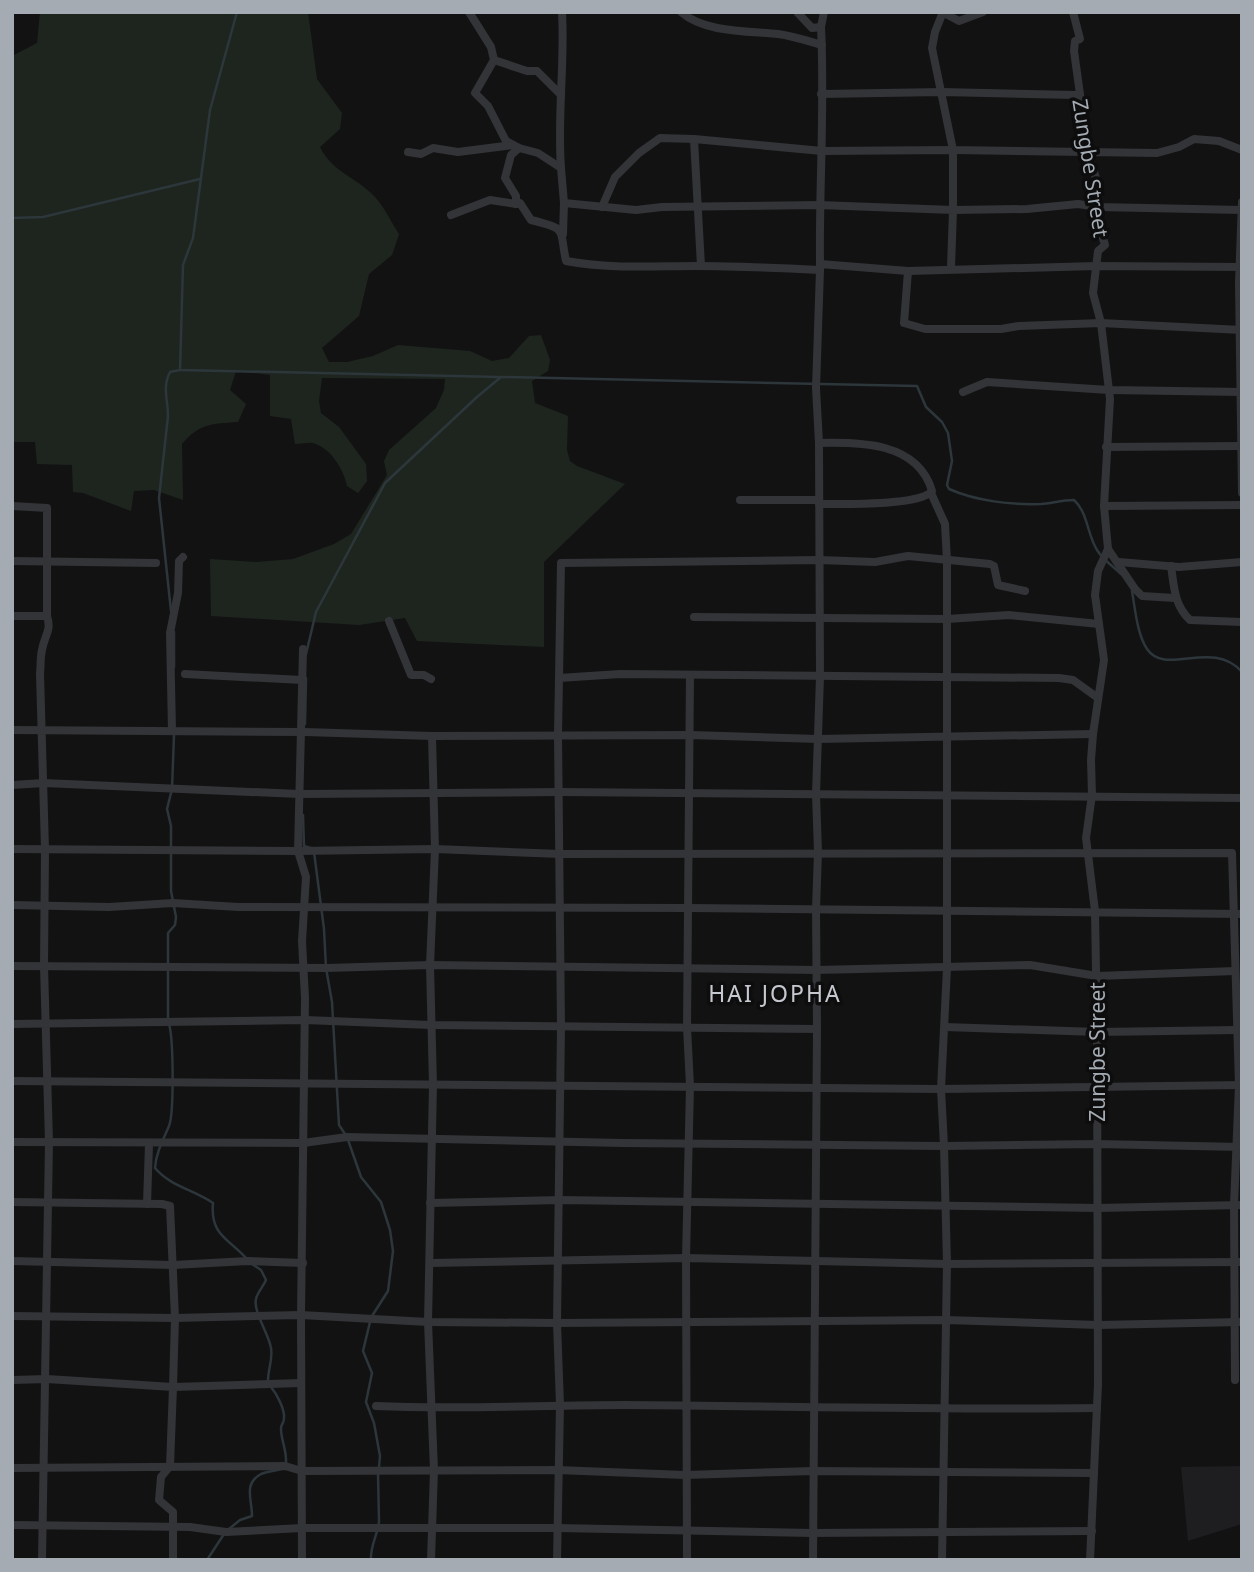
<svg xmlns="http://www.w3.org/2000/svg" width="1254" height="1572" font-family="'Noto Sans',sans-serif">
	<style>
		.built { fill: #1e1e20 }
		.green { fill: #1e251f }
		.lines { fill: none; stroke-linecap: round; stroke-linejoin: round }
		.stream { stroke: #2c363b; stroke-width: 2.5 }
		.minor { stroke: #333438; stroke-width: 8 }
		.labels { text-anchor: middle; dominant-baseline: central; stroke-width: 7; stroke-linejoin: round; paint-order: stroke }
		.street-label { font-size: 21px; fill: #a4abb3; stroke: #0d0d0e }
		.neighbourhood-label { font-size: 23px; letter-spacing: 2px; fill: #c5c9cf; stroke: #0d0d0e }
	</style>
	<rect width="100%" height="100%" fill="#121213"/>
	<path class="built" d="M1242 1466V1524L1188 1541 1181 1467Z"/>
	<path class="green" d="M40 12H308L317 79 342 113 340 129 320 147C332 172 356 177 374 196 384 206 391 222 399 234L392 255 369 274 359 316 322 348 329 362H347L373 356 398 345 470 351 492 361 509 358 529 336 541 335 550 360 548 371 532 381 535 403 568 416 567 450 570 461 577 466 625 484 544 562V647L417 641 405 618 359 625 211 616 210 559 257 562 293 559 334 544 351 534 387 475 384 461 389 450 436 408 444 390 445 379 322 378 319 401 321 413 339 427 366 464 367 481 358 493 347 486C344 470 331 448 313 443 308 442 300 444 295 444L291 419 270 416V375L236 371 230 390 246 404 238 422C211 424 200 423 182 444L183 500 154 490 134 491 131 511 83 493 73 492 72 465 37 464 35 442H12V56L37 43Z"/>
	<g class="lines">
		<g class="stream">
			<path d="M237 12 210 110 193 238 183 265 180 370 917 386 926 407 942 422 948 433 952 461 947 485 949 489C976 501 1011 505 1041 504 1052 503 1063 500 1074 500 1088 513 1087 534 1097 550 1103 560 1113 566 1121 574"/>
			<path d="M12 218 43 217 200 179"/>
			<path d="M1132 591C1135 608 1137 634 1147 649 1166 677 1212 638 1242 672"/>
			<path d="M171 611 159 498 168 416C168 400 162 387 170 372L180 370"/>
			<path d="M174 632V667"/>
			<path d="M306 654 316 612 385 483 477 397 501 377"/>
			<path d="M305 724 306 678"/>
			<path d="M174 735 172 789 167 809 171 826V891L176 917 175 925 168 933V1021C174 1034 174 1113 169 1126 163 1140 156 1153 155 1168 170 1186 194 1190 213 1203 210 1235 228 1238 247 1259"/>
			<path d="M303 815 304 846 311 848"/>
			<path d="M314 852 324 929 326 968 332 1002 339 1125 347 1137 361 1177 381 1202 390 1230 393 1251 388 1291 372 1316"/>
			<path d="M252 1264 261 1270 266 1280C263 1287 257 1293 256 1299 253 1312 269 1334 271 1348 273 1359 268 1369 268 1381"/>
			<path d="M370 1322 363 1351 372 1373 366 1402 374 1423 380 1456 379 1467"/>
			<path d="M271 1387C276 1393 285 1409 284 1418 284 1424 281 1423 281 1429 281 1440 287 1451 286 1463"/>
			<path d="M229 1529 240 1520 252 1516C252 1499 243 1484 261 1474 268 1471 277 1471 284 1468"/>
			<path d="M207 1560 224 1534"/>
			<path d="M371 1560C370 1545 378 1535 379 1521L378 1474"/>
		</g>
		<g class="minor">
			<path d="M469 12 491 47 494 60 475 93 488 106 506 141 519 148 538 153 561 168 564 203 636 210 662 207 819 205 953 210 951 268"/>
			<path d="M681 12C705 33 748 31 778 34 793 36 808 41 822 45"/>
			<path d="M797 12 812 28 821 27"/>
			<path d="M943 12 935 32 932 48 953 150 1157 153 1179 147 1194 139 1219 141 1242 150"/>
			<path d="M1073 12 1080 39 1075 41 1074 51 1088 152 1099 188 1097 218 1105 245 1098 251 1093 293 1101 323 1110 399 1104 506 1108 549 1135 589 1142 596 1175 598"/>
			<path d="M944 13 959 21 983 12"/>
			<path d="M494 60 527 71H537L561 95"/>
			<path d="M821 94 942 92 1076 95"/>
			<path d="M694 139 701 266"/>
			<path d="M519 148 511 155 505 178 516 196V204L520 203 531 220C568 229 559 228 566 261 609 269 652 266 696 266 737 266 779 268 820 270V264L908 271 904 323 925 329H1001L1019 326 1101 323 1242 330"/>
			<path d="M408 152 421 154 433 148 458 152 513 145"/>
			<path d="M561 168C557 116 565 65 562 12"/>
			<path d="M1242 202 1239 283 1242 493"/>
			<path d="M602 207 615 177 639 153 660 138 694 139 822 151 953 150V210L1027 209 1078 204 1098 207 1242 210"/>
			<path d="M451 215 490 200 516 204"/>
			<path d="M563 234 564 203"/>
			<path d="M820 264C819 185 825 106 821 27L824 12"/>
			<path d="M908 271 1096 266 1242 267"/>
			<path d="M963 392 987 382 1109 390 1242 392"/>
			<path d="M819 443C860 442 918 442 932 491 920 506 842 504 819 504"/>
			<path d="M1106 447 1242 446"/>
			<path d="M931 493 945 524 947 561V968L941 1089 944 1146 947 1264 942 1560"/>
			<path d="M740 500H819"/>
			<path d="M12 506 47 508V616C52 631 44 636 42 650 40 658 41 666 40 674L45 849 44 966 49 1142 42 1560"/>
			<path d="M1104 506 1242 505"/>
			<path d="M12 561 156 563"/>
			<path d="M1119 562 1179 567 1242 562"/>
			<path d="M1171 566C1174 586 1174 605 1190 620L1242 622"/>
			<path d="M12 616H47"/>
			<path d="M694 617 947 619 1009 615 1099 624"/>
			<path d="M389 621 411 675H424L431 679"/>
			<path d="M185 674 302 680"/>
			<path d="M559 678 620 674 1059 678 1073 680 1098 698"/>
			<path d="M12 730 305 732 432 736 690 735 818 739 1093 734"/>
			<path d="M172 731 170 633 178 593 179 561 183 557"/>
			<path d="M12 785 44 783 299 794 560 792 1242 798"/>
			<path d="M12 849 298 851 435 849 561 854 1232 853 1239 1085 1234 1205 1235 1380"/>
			<path d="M12 905 109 907 173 903 238 907 689 908 1242 914"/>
			<path d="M12 966 326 968 430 965 816 970 1030 965 1097 976 1235 971"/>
			<path d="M12 1024 305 1020 431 1025 817 1029"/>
			<path d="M945 1027 1097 1032 1239 1030"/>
			<path d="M12 1081 941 1089 1242 1085"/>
			<path d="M12 1142 303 1143 347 1137 622 1143 944 1146 1097 1144 1242 1147"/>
			<path d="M12 1202 162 1204 170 1206 175 1318 173 1387 170 1466 161 1477 159 1500 173 1512V1560"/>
			<path d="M430 1203 560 1200 1097 1208 1242 1205"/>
			<path d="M147 1204 149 1144"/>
			<path d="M12 1261 173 1265 248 1261 303 1263"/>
			<path d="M431 1263 686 1258 947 1264 1242 1262"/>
			<path d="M12 1316 175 1318 301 1315 428 1322 557 1323 946 1320 1098 1325 1242 1322"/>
			<path d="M12 1380 47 1379 173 1387 301 1383"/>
			<path d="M376 1406C459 1410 542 1405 625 1405 782 1406 940 1410 1097 1408"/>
			<path d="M12 1468 285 1466 302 1471 557 1470 685 1475 813 1471 1094 1473"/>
			<path d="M12 1525 190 1527 226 1532 302 1528H557L812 1533 1092 1531"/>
			<path d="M302 1560 301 1315 305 998 302 941 306 877 298 851 303 649"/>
			<path d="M431 1560 434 1470 428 1322 433 1085 430 965 435 849 432 736"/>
			<path d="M557 1560 560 1405 557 1323 561 1027 558 734 561 563 819 560 875 562 908 556 990 564 994 566 998 585 1025 591"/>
			<path d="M687 1560 686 1258 690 1086 687 1027 690 676"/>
			<path d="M813 1560 817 1029 816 909 818 852 816 794 820 677 819 443 816 388 820 270"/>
			<path d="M1090 1560 1098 1384 1097 1032 1095 911 1086 838 1092 795 1091 760 1093 734 1104 660 1095 595 1098 571 1108 549"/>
		</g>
	</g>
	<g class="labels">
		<g class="street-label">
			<text transform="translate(1091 168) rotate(81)">Zungbe Street</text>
			<text transform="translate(1097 1052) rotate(-90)">Zungbe Street</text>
		</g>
		<g class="neighbourhood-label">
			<text x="775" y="993">HAI JOPHA</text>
		</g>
	</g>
	<rect width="1254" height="1572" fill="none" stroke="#a4abb3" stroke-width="28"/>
</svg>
